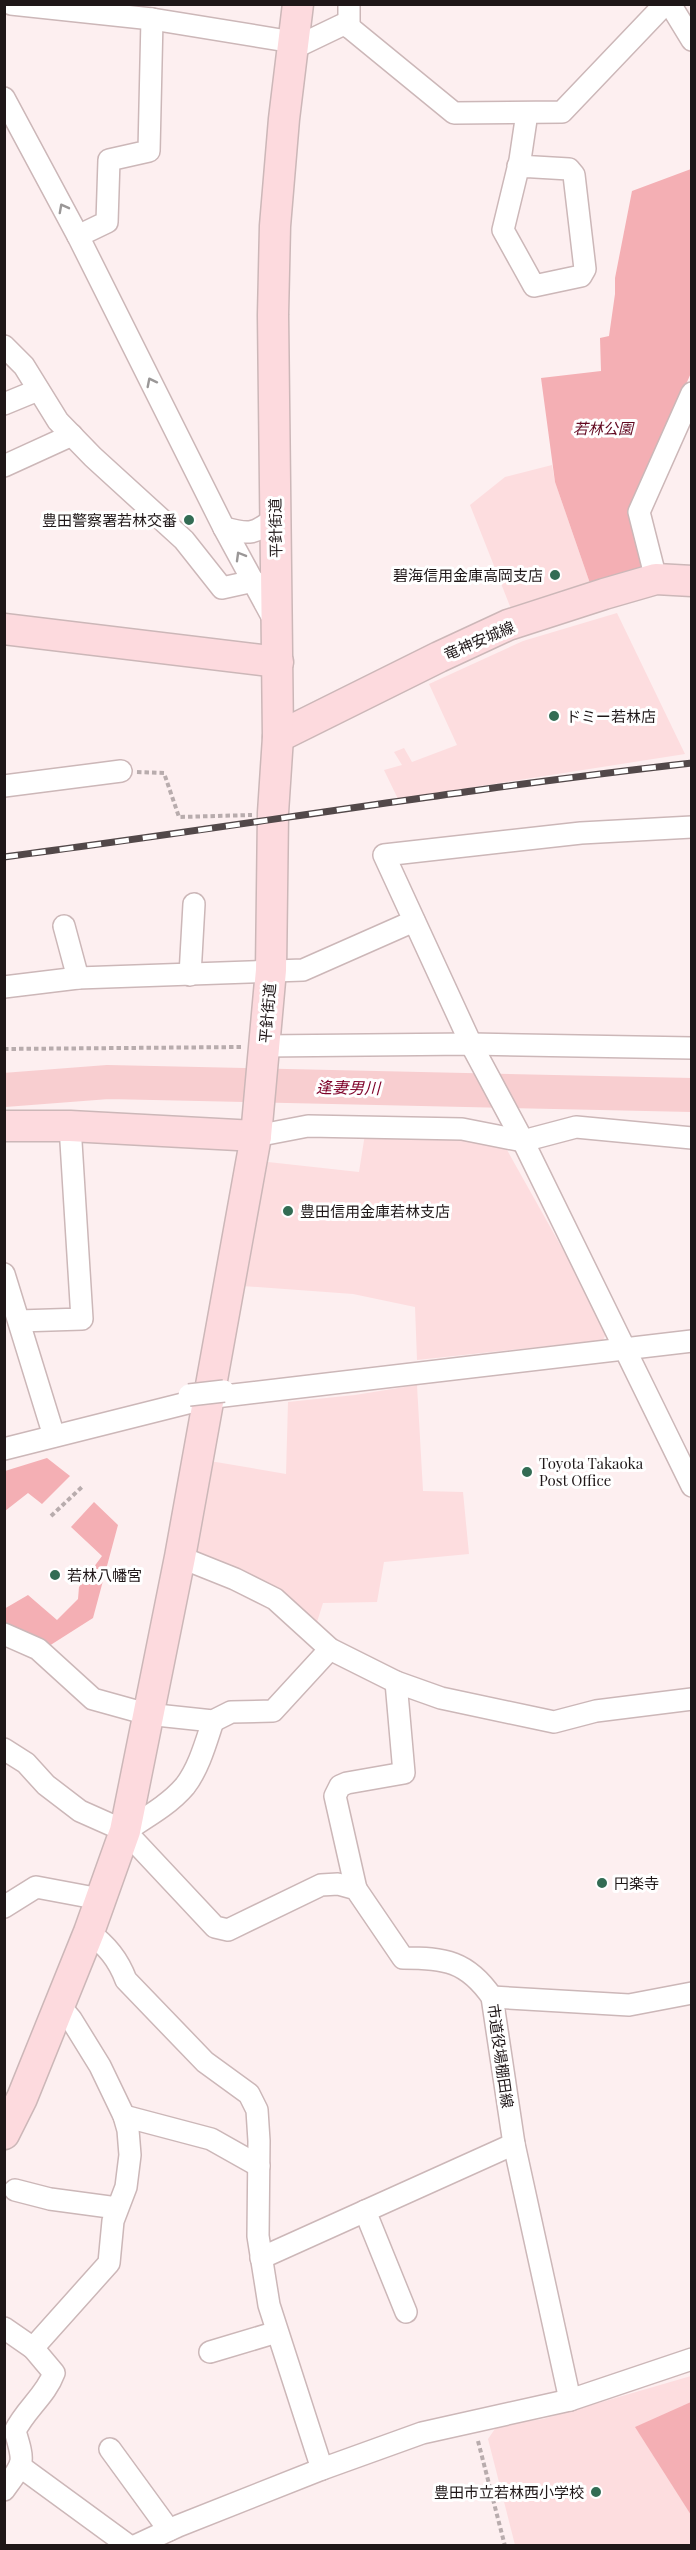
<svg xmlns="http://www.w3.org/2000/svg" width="696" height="2550" font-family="'Playfair Display','Noto Sans JP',serif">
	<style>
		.built { fill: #fddddf }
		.green { fill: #f4afb4 }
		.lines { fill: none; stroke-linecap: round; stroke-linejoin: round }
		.river { stroke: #f8ced0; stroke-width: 34 }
		.street-casing { stroke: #ccb7b8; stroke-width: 24 }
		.secondary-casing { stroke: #ccb7b8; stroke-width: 33 }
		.path { stroke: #b8acad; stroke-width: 4; stroke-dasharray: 4.5 3; stroke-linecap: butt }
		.street { stroke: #fff; stroke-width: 21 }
		.secondary { stroke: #fddade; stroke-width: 30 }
		.rail-casing { stroke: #524849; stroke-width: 7 }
		.rail { stroke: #fff; stroke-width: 4.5; stroke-dasharray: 14; stroke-linecap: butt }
		.street-bridge-casing { stroke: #ccb7b8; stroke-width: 24; stroke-linecap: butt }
		.street-bridge { stroke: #fff; stroke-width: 21 }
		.oneway { stroke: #9a9797 }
		.poi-dot { fill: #336c54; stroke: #fff; stroke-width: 2 }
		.labels { text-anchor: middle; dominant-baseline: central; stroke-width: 6; stroke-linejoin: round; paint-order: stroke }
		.park-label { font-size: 15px; font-style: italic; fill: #620820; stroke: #fff }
		.poi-label { font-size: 15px; fill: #1f1718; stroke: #fff; text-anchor: start }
		.street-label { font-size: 15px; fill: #1f1718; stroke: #fff }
		.water-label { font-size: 16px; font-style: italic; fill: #7e0229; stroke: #fff }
	</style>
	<rect width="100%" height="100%" fill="#fdeff0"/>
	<g class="built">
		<path d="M552 465 555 482 593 592 515 619 470 505 505 477Z"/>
		<path d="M617 613 685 754 398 799 384 770 402 765 394 752 404 748 412 762 457 745 429 684 523 641Z"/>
		<path d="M365 1134 467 1139 507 1150 608 1330 603 1340 417 1360 415 1307 353 1294 242 1286 268 1162 359 1172Z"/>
		<path d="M417 1385 423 1491 463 1492 469 1554 384 1562 377 1602 323 1603 317 1622 284 1596 192 1552 210 1461 286 1474 288 1402 355 1395Z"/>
		<path d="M691 2376V2545H515L488 2439 497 2426 543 2419Z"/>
	</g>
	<g class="green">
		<path d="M691 169V373L635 499 632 512 642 569 593 592 555 482 541 378 601 371 600 338 609 336 615 294V278L632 191Z"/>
		<path d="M47 1458 70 1476 42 1504 28 1493 5 1511V1471Z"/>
		<path d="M94 1502 118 1525 93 1618 49 1646 5 1631 4 1609 28 1595 57 1620 78 1599 79 1587 102 1556 71 1527Z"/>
		<path d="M691 2402V2515L635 2427Z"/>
	</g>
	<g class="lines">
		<path class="river" d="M4 1090 108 1082 692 1095"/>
		<g class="street-casing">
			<g id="street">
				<path d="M11 4 152 19 293 42"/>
				<path d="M670 4 692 40"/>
				<path d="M349 27V4"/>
				<path d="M292 49 342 25 349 27 454 113 562 112 665 4"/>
				<path d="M4 98 78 236 224 528 274 620"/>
				<path d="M518 166 569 169 574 175 585 269 581 276 534 286 503 230 520 160 527 113"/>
				<path d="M78 236 107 222 109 160 149 151 152 19"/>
				<path d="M4 346 24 366 58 421 93 457 184 540 222 588 254 581"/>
				<path d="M4 404 38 390"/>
				<path d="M4 466 72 435"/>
				<path d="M224 528C251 535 254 534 275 518"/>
				<path d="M656 579 639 512 692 393"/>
				<path d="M4 786 121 771"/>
				<path d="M692 827 581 833 384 855 471 1044 523 1141 692 1486"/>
				<path d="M64 926 78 978"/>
				<path d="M190 975 194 904"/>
				<path d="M4 987 78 978 303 970 414 921"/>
				<path d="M263 1046 471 1044 692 1048"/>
				<path d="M256 1136 308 1126 462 1129 523 1141 576 1127 692 1138"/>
				<path d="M4 1274 54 1436"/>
				<path d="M19 1321 82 1319 70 1126"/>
				<path d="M4 1449 207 1398 692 1341"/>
				<path d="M180 1557 235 1579 275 1599 330 1649 396 1682 441 1698 554 1722 596 1711 692 1699"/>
				<path d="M4 1634 38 1649 93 1699 147 1714 213 1721 231 1712 273 1711 330 1649"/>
				<path d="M4 1749 26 1763 46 1785 80 1811 125 1831 215 1927 228 1930 321 1885 338 1884 356 1889 403 1958C445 1958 467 1961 492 1997L514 2144 570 2400"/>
				<path d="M125 1831C145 1818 169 1805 185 1786 199 1768 206 1742 213 1721"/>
				<path d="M356 1889 335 1796 340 1786 347 1783 404 1773 396 1682"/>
				<path d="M4 1907 36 1887 100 1899"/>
				<path d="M89 1932C107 1946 118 1959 126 1980L205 2062 249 2094 257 2110 259 2141 258 2236 269 2305 322 2469"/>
				<path d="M492 1997 629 2005 692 1993"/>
				<path d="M124 2116 211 2139 259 2166"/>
				<path d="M15 2190 50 2199 117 2208"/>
				<path d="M365 2211 406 2312"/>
				<path d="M261 2258 514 2144"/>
				<path d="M4 2328 33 2348"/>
				<path d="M210 2352 277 2332"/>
				<path d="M110 2449 169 2530"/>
				<path d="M21 2467 129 2546"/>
				<path d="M4 2490C24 2462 25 2464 15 2431 25 2410 46 2395 54 2373L33 2348 109 2263 113 2221 126 2187 130 2155 128 2130 124 2116 100 2066 71 2019 59 2005"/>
				<path d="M135 2546 178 2526 322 2469 422 2433 570 2400 692 2359"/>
			</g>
		</g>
		<g class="secondary-casing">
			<g id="secondary">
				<path d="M4 629 278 662"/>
				<path d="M278 737 439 657 508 625 604 594 656 579 692 581"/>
				<path d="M4 1126H70L256 1136"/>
				<path d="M4 2134 22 2098 89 1932 125 1831 180 1557 256 1136 271 970 273 813 278 737 273 315 275 226 284 119 298 4"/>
			</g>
		</g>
		<g class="path">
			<path d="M137 772 164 773 179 817 252 815"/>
			<path d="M4 1049 241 1047"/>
			<path d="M51 1516 83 1486"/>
			<path d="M478 2441 505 2546"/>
		</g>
		<use href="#street" class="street"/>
		<use href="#secondary" class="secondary"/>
		<g class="rail-casing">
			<path id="rail" d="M4 857C234 827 462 789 692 763"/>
		</g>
		<use href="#rail" class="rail"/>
		<g class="street-bridge-casing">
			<path id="street-bridge" d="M189 1395 224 1391"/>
		</g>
		<use href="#street-bridge" class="street-bridge"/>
	</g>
	<defs><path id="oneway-chevron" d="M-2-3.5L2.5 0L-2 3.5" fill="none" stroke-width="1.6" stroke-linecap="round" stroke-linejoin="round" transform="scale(1.5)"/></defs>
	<g class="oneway">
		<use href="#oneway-chevron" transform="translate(63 208) rotate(-118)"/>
		<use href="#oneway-chevron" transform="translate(151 382) rotate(-117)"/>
		<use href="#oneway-chevron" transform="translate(240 556) rotate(-120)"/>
	</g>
	<g class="poi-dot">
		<circle cx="189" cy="520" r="6"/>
		<circle cx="555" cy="575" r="6"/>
		<circle cx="554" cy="716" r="6"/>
		<circle cx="288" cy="1211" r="6"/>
		<circle cx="527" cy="1472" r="6"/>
		<circle cx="55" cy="1575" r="6"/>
		<circle cx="602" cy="1883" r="6"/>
		<circle cx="596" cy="2492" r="6"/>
	</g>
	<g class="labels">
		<g class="park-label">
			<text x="603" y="428">若林公園</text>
		</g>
		<g class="poi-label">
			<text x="177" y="520" text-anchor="end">豊田警察署若林交番</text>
			<text x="543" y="575" text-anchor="end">碧海信用金庫高岡支店</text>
			<text x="566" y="716">ドミー若林店</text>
			<text x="300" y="1211">豊田信用金庫若林支店</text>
			<text x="539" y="1463">Toyota Takaoka<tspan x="539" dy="17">Post Office</tspan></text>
			<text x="67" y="1575">若林八幡宮</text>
			<text x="614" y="1883">円楽寺</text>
			<text x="584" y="2492" text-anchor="end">豊田市立若林西小学校</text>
		</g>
		<g class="street-label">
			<text transform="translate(275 528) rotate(-91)">平針街道</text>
			<text transform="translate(479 640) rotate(-23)">竜神安城線</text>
			<text transform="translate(267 1013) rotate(-85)">平針街道</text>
			<text transform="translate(501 2056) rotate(82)">市道役場棚田線</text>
		</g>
		<g class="water-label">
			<text transform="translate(348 1087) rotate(1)">逢妻男川</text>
		</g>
	</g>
	<rect width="696" height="2550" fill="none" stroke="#1f1718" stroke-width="12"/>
</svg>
